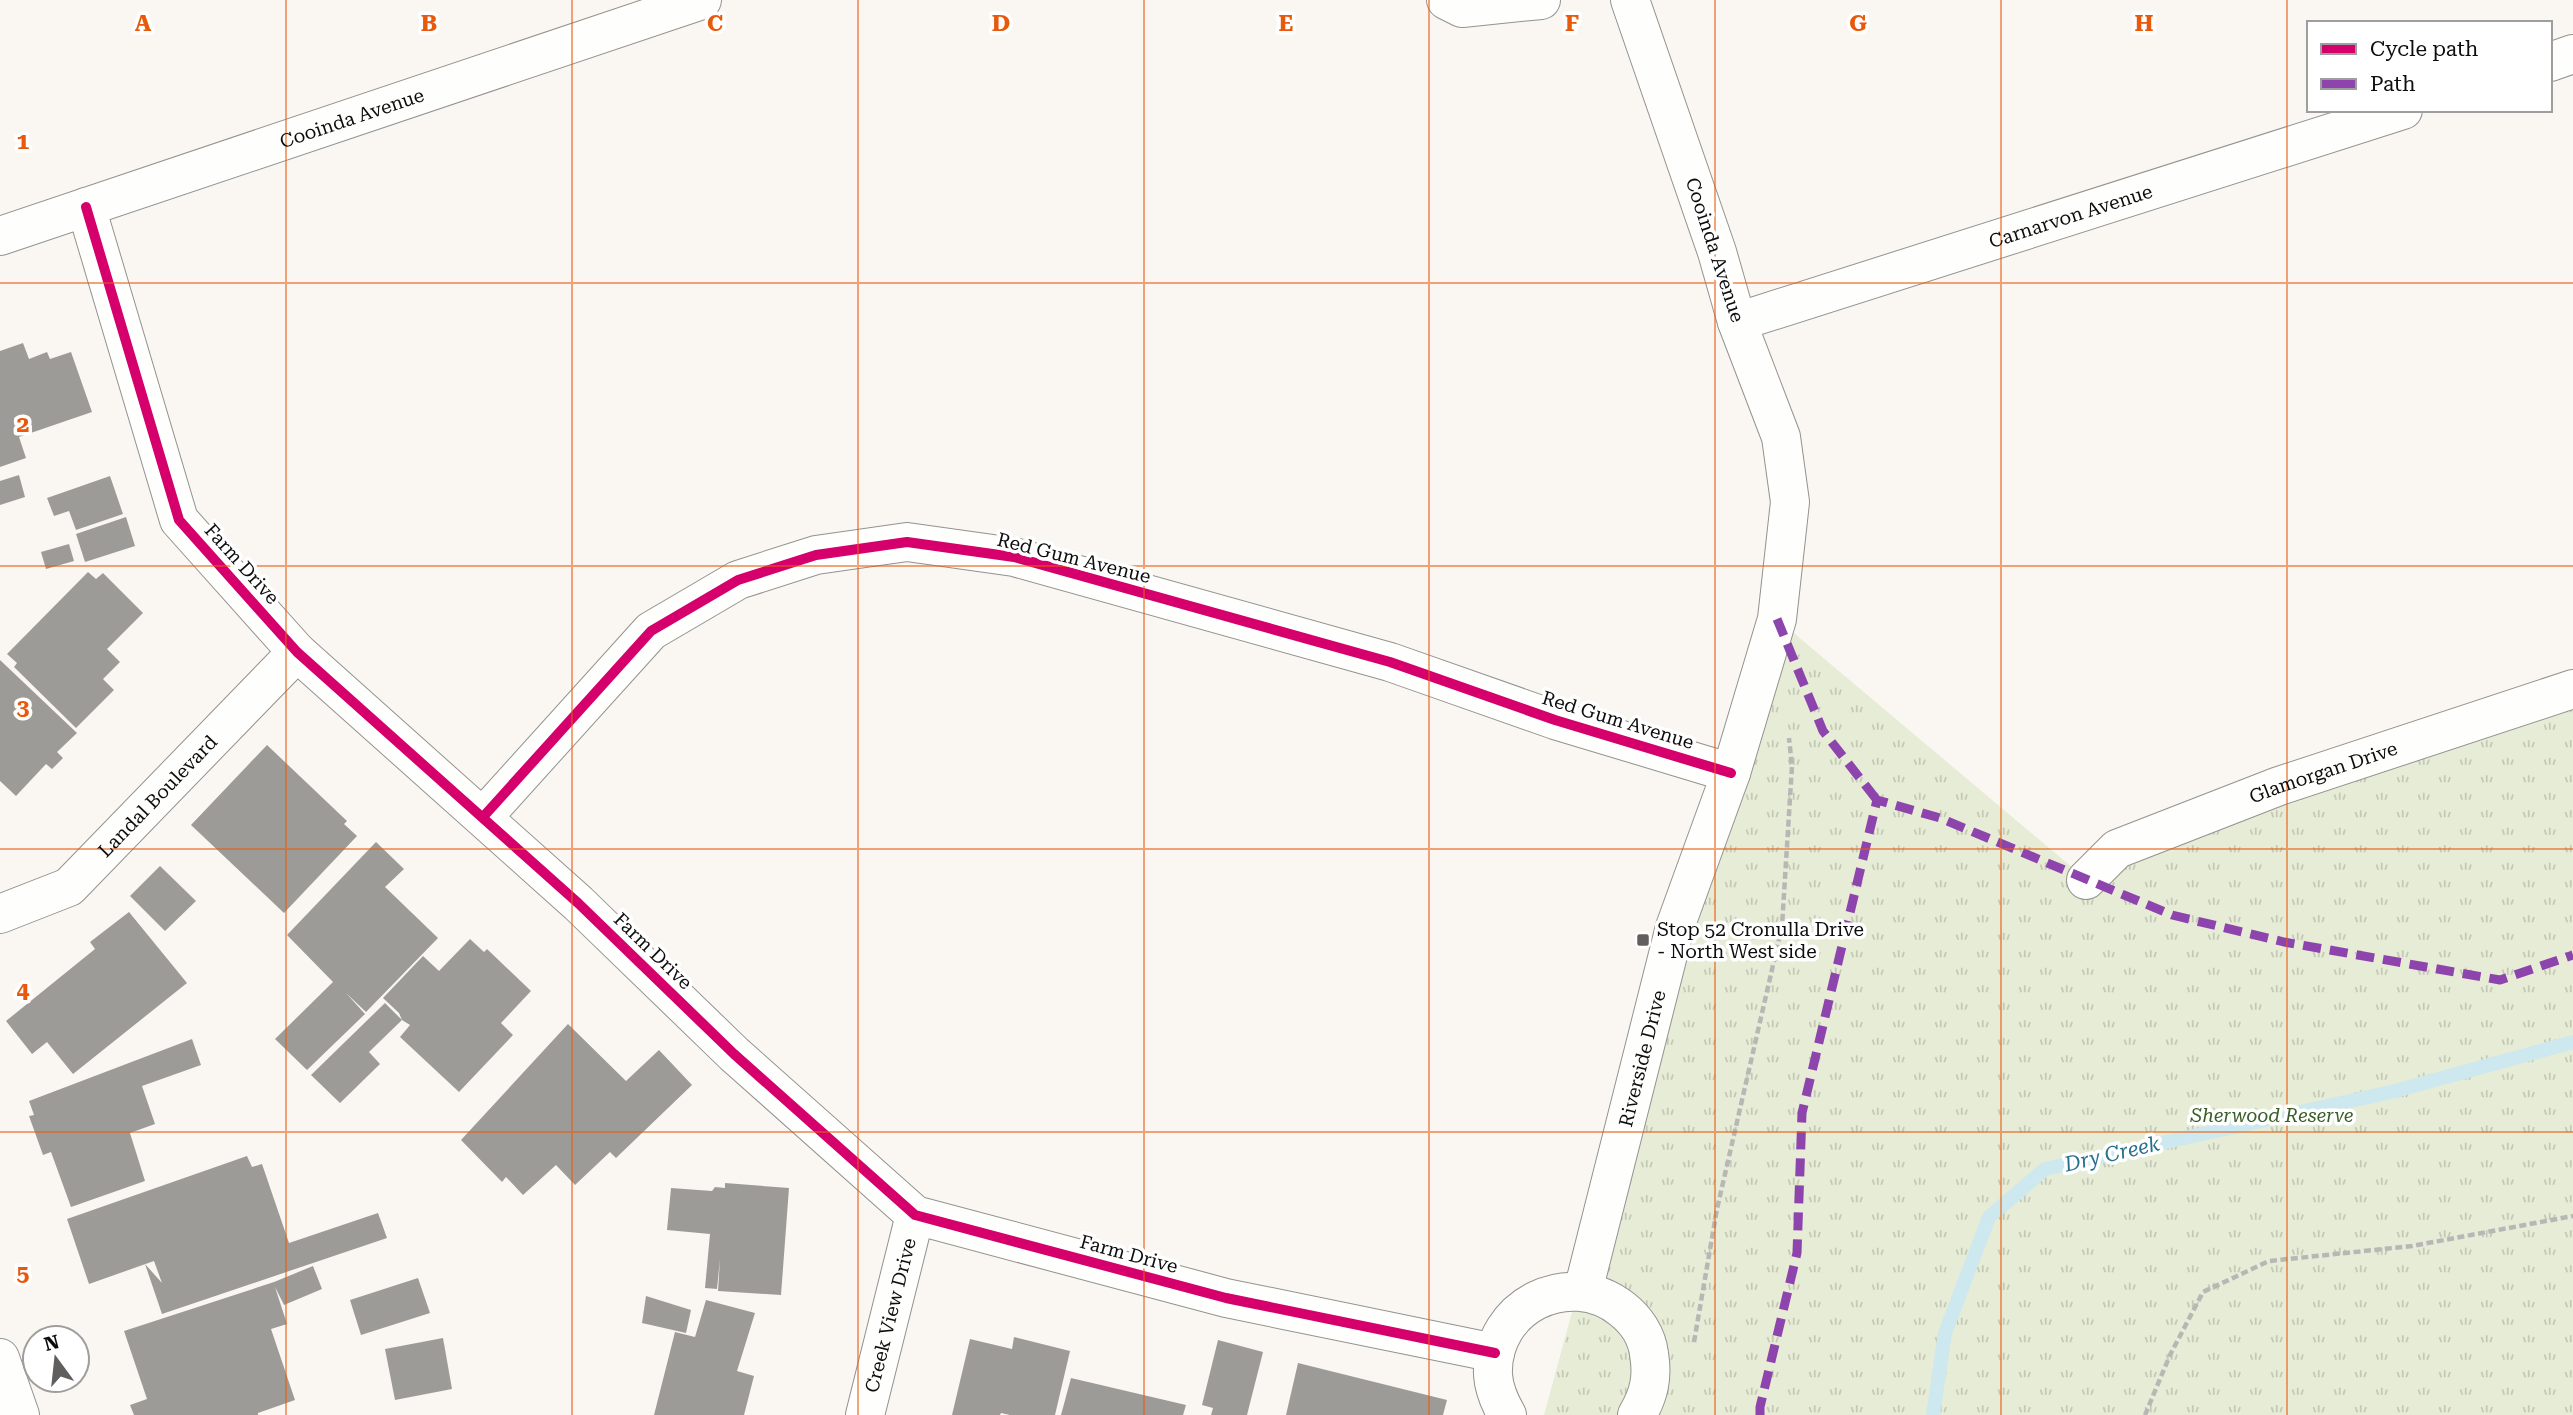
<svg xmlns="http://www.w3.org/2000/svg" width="2573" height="1415" font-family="'Roboto Serif',serif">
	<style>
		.park { fill: url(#park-tufts) }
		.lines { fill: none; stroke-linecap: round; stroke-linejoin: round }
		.stream { stroke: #cde8ef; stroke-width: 14 }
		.building { fill: #9d9b98 }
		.minor-casing { stroke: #949290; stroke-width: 40 }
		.path { stroke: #b8b7b6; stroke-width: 4.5; stroke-dasharray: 7 3.5; stroke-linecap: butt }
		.minor { stroke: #fefefd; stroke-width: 38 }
		.quiet { stroke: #8e44ad; stroke-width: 9; stroke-dasharray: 18 9; stroke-linecap: butt }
		.cycleway-casing { stroke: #fff; stroke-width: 15 }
		.cycleway { stroke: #d6006c; stroke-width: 10 }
		.grid { fill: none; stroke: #e8590c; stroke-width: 2; stroke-opacity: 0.55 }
		.poi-dot { fill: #605f5d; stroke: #fff; stroke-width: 2.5 }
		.labels { text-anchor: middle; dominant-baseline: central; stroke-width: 7; stroke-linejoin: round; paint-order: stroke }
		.street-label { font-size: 19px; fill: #0d0d0d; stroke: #fff }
		.poi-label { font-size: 19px; fill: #0d0d0d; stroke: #fff; text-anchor: start }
		.park-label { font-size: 19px; font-style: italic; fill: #385d25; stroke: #fff }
		.water-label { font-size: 21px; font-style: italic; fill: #26708f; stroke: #fff }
		.grid-label { font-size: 23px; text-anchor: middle; font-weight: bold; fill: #e8590c; stroke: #fff; stroke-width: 7; stroke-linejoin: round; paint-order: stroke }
	</style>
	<defs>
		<pattern id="park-tufts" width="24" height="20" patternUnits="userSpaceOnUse" patternTransform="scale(1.75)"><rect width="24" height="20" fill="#e6ecd5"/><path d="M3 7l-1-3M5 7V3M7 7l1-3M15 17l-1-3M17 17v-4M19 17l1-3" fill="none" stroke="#c4c9b6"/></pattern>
	</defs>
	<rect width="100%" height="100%" fill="#faf7f2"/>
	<path class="park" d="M1777 619 2086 879 2573 689V1415H1544L1659 992Z"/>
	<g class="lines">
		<path class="stream" d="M1933 1415 1945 1333 1989 1217 2045 1169 2395 1091 2573 1042"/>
	</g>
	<g class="building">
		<path d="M23 343 29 359 47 352 50 359 71 352 92 412 19 437 26 458 0 467V351Z"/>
		<path d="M19 475 25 497 0 505V481Z"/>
		<path d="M110 476 123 514 76 530 69 511 54 516 47 498Z"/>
		<path d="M126 517 135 546 85 562 76 534Z"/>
		<path d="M69 544 74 561 46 569 41 552Z"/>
		<path d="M88 572 96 579 103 573 143 613 107 649 120 662 103 679 114 690 76 728 14 667 17 663 7 654Z"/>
		<path d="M0 660 77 733 57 752 63 758 52 769 46 764 16 796 0 781Z"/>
		<path d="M267 745 347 821 344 824 357 836 284 913 191 825Z"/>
		<path d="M376 842 404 869 385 887 438 938 366 1012 346 993 365 1014 307 1070 275 1039 333 982 287 935Z"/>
		<path d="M160 866 196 901 165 931 130 896Z"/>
		<path d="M129 912 187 983 73 1074 47 1042 32 1054 6 1021 95 949 90 942Z"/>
		<path d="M470 939 484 952 487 949 531 991 501 1023 513 1035 459 1092 400 1037 410 1025 402 1020 399 1013 383 998 423 956 439 971Z"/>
		<path d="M385 1003 402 1020 369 1052 380 1064 340 1103 311 1075Z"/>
		<path d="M568 1024 626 1081 659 1050 692 1085 616 1158 610 1152 575 1185 556 1165 523 1195 506 1177 502 1182 461 1140Z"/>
		<path d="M192 1039 201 1065 142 1086 155 1124 130 1133 145 1181 71 1207 51 1152 43 1155 29 1116 34 1115 29 1101Z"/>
		<path d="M247 1156 252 1167 262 1164 289 1243 378 1213 387 1238 162 1314 145 1264 162 1283 154 1261 89 1284 67 1219Z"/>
		<path d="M725 1183 789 1188 781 1295 718 1291 720 1259 717 1289 705 1288 710 1234 667 1230 671 1188 712 1191 715 1187 725 1188Z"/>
		<path d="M313 1266 322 1289 284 1305 275 1287 287 1324 271 1329 295 1400 258 1413V1415H134L130 1405 147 1399 124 1331 274 1282Z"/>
		<path d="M418 1278 430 1313 361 1335 350 1300Z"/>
		<path d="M646 1296 691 1310 686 1333 642 1323Z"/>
		<path d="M706 1300 755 1313 737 1371 754 1376 744 1415H654L675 1332 695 1337Z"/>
		<path d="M1014 1337 1070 1351 1055 1415H1010L1001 1413 1000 1415H952L970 1339 1012 1349Z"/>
		<path d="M443 1338 452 1389 395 1400 385 1349Z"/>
		<path d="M1218 1340 1263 1352 1247 1415H1211L1213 1408 1202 1405Z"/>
		<path d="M1298 1363 1447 1400 1443 1415H1286Z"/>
		<path d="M1071 1378 1186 1405 1183 1415H1061Z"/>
	</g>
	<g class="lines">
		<g class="minor-casing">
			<g id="minor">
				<path d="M1446 0 1462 8 1541 0"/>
				<path d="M2550 62 2573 54"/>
				<path d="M86 207 179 520 297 652 578 903 734 1054 915 1215 1226 1298 1495 1353"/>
				<path id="s1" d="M0 236 702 0"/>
				<path id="s2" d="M1737 322 2403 110"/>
				<path d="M483 817 651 631 738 580 816 555 907 542 1014 557 1390 662 1555 720 1731 773"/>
				<path id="s3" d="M2086 880 2117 849 2279 786 2573 689"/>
				<path id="s4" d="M0 914 69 887 297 652"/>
				<path id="s5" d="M1583 1291 1675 927 1731 773 1777 619 1790 502 1781 437 1737 322 1717 252 1630 0"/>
				<path d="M0 1358 20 1415"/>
				<path id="s6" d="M865 1415 915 1215"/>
				<path d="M1507 1415C1500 1403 1494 1389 1493 1375 1490 1306 1569 1267 1622 1309 1636 1320 1647 1336 1649 1354 1653 1377 1649 1395 1637 1415"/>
			</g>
		</g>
		<g class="path">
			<path d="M1694 1342 1717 1209 1782 926 1792 766 1789 738"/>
			<path d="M2145 1415 2170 1355 2203 1292 2269 1261 2412 1246 2573 1216"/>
		</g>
		<use href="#minor" class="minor"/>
		<g class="quiet">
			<path d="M1777 619 1823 731 1877 800"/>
			<path d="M1760 1415V1407L1797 1253 1802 1113 1877 800 1940 818 2172 915 2284 942 2500 980 2573 955"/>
		</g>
		<g class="cycleway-casing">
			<g id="cycleway">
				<path d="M86 207 179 520 297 652 578 903 734 1054 915 1215 1226 1298 1495 1353"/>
				<path d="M483 817 651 631 738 580 816 555 907 542 1014 557 1390 662 1555 720 1731 773"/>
			</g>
		</g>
		<use href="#cycleway" class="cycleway"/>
	</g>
	<path class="grid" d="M286 0V1415M572 0V1415M858 0V1415M1144 0V1415M1429 0V1415M1715 0V1415M2001 0V1415M2287 0V1415M0 283H2573M0 566H2573M0 849H2573M0 1132H2573"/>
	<rect class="poi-dot" x="1636" y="933" width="14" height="14" rx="3.5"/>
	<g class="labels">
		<g class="street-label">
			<text stroke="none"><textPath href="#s1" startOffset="371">Cooinda Avenue</textPath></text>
			<text stroke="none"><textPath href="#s2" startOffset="350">Carnarvon Avenue</textPath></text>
			<text transform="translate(1715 250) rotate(72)">Cooinda Avenue</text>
			<text transform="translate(1074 558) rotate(14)">Red Gum Avenue</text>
			<text transform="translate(242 564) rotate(48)">Farm Drive</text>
			<text transform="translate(1618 720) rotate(17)">Red Gum Avenue</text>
			<text stroke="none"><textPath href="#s3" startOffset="264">Glamorgan Drive</textPath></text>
			<text stroke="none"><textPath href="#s4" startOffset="201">Landal Boulevard</textPath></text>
			<text transform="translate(653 951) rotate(44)">Farm Drive</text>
			<text stroke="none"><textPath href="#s5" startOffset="240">Riverside Drive</textPath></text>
			<text transform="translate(1129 1254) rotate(15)">Farm Drive</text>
			<text stroke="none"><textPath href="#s6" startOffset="103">Creek View Drive</textPath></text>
		</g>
		<g class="poi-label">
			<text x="1657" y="929">Stop 52 Cronulla Drive<tspan x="1657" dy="22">- North West side</tspan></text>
		</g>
		<g class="park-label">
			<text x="2272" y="1115">Sherwood Reserve</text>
		</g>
		<g class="water-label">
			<text transform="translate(2112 1154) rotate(-13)">Dry Creek</text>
		</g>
	</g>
	<g class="grid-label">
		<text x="143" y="31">A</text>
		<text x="429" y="31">B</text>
		<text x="715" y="31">C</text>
		<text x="1001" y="31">D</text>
		<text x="1286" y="31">E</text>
		<text x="1572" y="31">F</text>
		<text x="1858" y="31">G</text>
		<text x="2144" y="31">H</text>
		<text x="23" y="149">1</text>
		<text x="23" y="432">2</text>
		<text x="23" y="715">3</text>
		<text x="23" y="998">4</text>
		<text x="23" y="1281">5</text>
	</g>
	<rect x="2307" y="21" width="245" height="91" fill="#ffffff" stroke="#9e9e9e" stroke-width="2"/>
	<rect x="2321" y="44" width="35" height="10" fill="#d6006c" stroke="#9e9e9e" stroke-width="2"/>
	<text x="2370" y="56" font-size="21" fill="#0d0d0d">Cycle path</text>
	<rect x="2321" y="79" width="35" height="10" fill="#8e44ad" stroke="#9e9e9e" stroke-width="2"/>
	<text x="2370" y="91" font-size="21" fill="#0d0d0d">Path</text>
	<g transform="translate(56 1359) rotate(345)"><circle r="33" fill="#ffffff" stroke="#9e9e9e" stroke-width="2"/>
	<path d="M0-5L12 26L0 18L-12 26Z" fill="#605f5d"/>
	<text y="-10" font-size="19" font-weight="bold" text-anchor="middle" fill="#0d0d0d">N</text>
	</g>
</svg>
